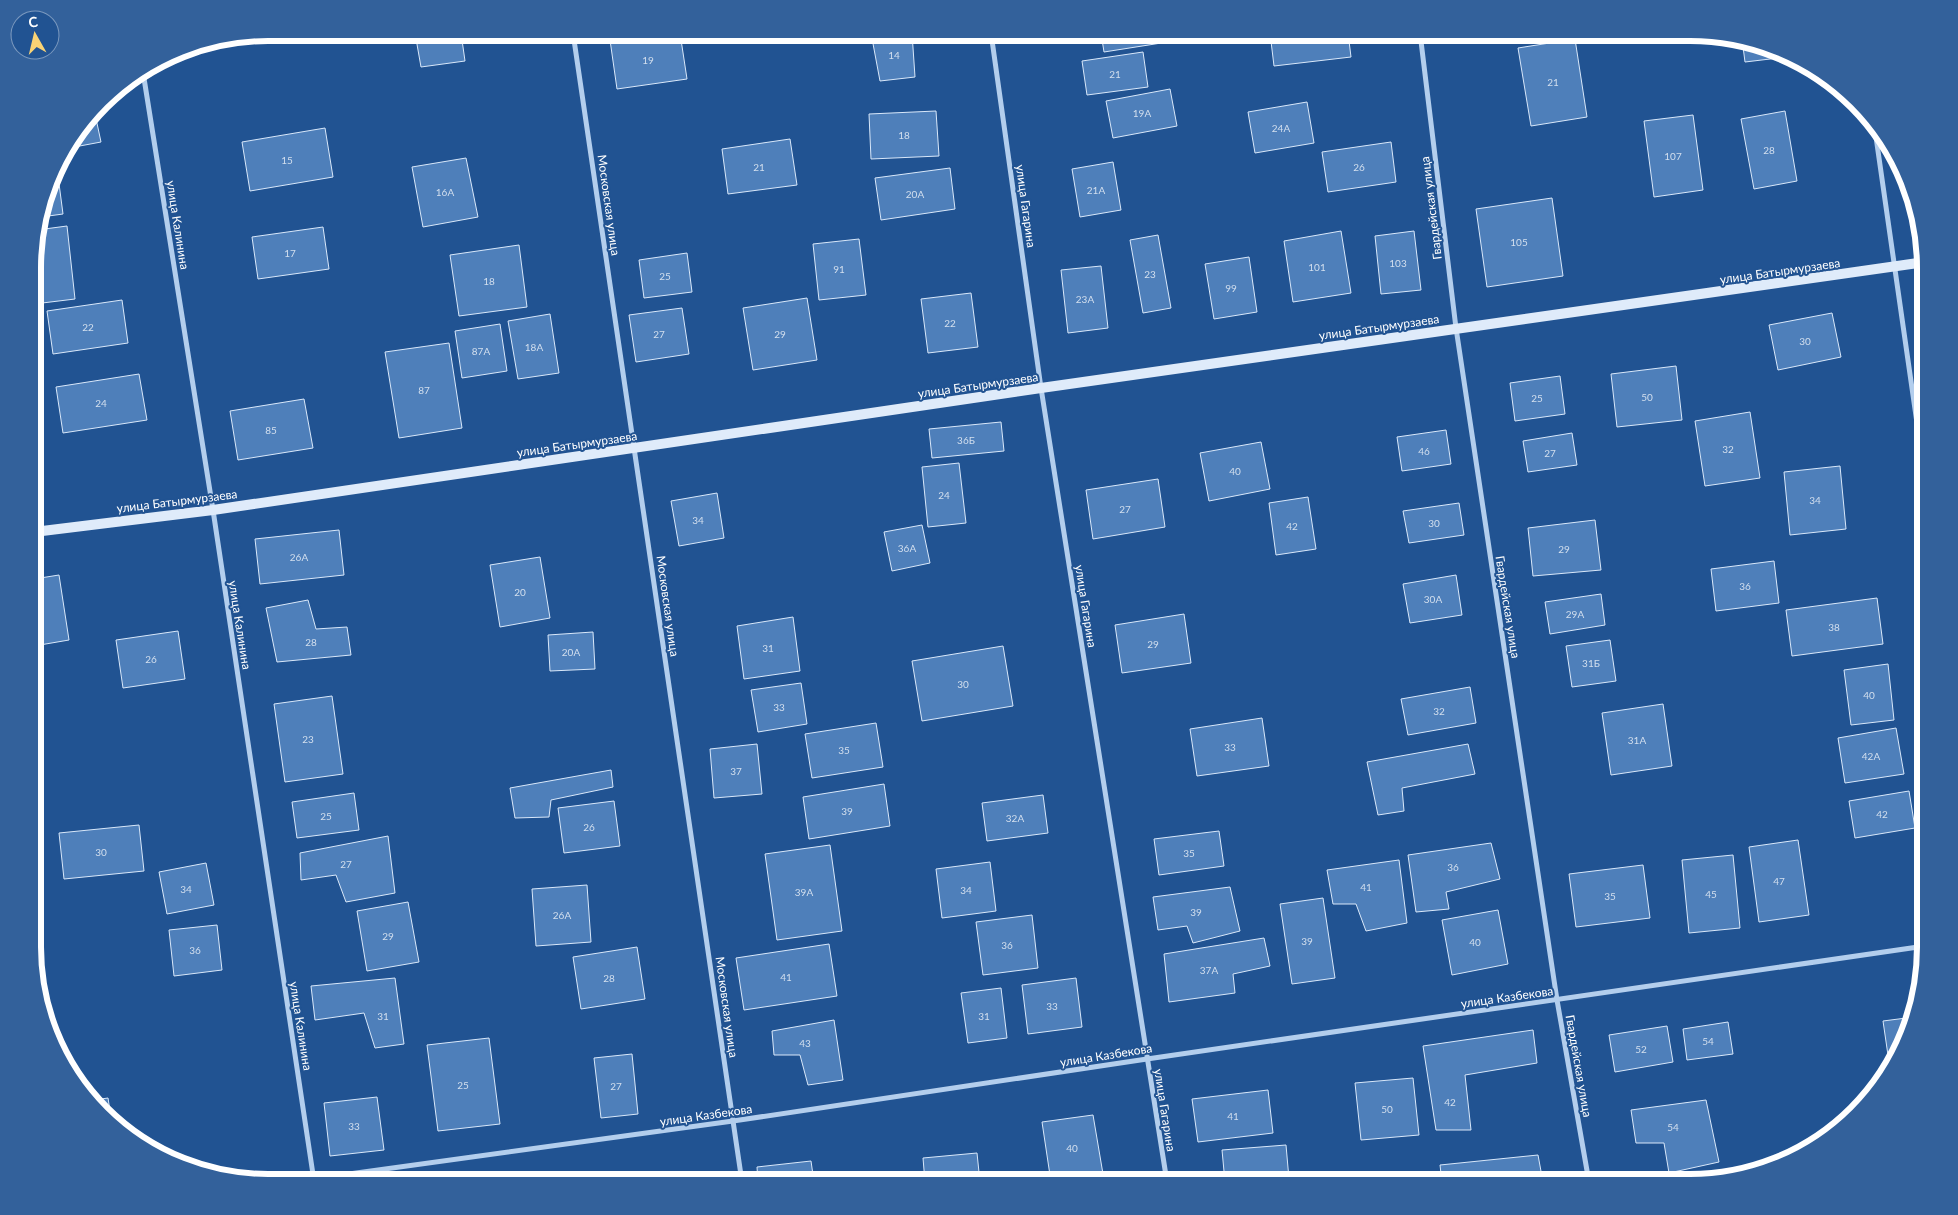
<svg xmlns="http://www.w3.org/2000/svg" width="1958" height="1215" font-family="Lato,sans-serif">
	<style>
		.building { fill: #4e7fba; stroke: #d9e8fa }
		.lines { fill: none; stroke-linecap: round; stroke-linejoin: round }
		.street { stroke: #b3ceed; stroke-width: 5 }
		.secondary { stroke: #dfebfa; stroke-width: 10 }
		.labels { text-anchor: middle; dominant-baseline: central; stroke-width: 4; stroke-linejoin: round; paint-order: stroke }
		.number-label { font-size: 10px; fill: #d3dfee }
		.street-label { font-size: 12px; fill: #fff; stroke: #215392 }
		.rim { fill: none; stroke: #fff; stroke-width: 6 }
	</style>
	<rect width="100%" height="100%" fill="#215392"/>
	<g class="building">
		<path d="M268 32 289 33 268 36Z"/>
		<path d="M415 33H461L465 61 421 67Z"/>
		<path d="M663 33H680L687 79 617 89 610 40Z"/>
		<path d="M871 33H914H912L915 77 880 81Z"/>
		<path d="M1101 33H1172L1174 41 1104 52Z"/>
		<path d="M1270 33H1348L1351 57 1274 66Z"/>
		<path d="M1575 39 1587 117 1531 126 1518 48Z"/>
		<path d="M1742 39 1751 41 1787 57 1745 62Z"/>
		<path d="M1143 52 1148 87 1087 95 1082 61Z"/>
		<path d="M1170 89 1177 126 1113 138 1106 101Z"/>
		<path d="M1307 102 1314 143 1255 153 1248 112Z"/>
		<path d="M936 111 939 156 871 159 869 114Z"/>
		<path d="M1785 111 1797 181 1754 189 1741 119Z"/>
		<path d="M95 114 101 142 69 148Z"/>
		<path d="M1693 115 1703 190 1654 197 1644 121Z"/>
		<path d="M325 128 333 177 250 191 242 142Z"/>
		<path d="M790 139 797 185 728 194 722 149Z"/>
		<path d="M1391 142 1396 182 1328 192 1322 152Z"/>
		<path d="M466 158 478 217 423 227 412 167Z"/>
		<path d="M1113 162 1121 210 1080 217 1072 169Z"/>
		<path d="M950 168 955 209 881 220 875 178Z"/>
		<path d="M53 176H58L63 214 41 217Z"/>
		<path d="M1552 198 1563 276 1487 287 1476 209Z"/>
		<path d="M67 226 75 299 34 304V237L37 230Z"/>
		<path d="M323 227 329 269 258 279 252 237Z"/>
		<path d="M1341 231 1351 293 1293 302 1284 241Z"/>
		<path d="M1414 231 1421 290 1381 294 1375 236Z"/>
		<path d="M1158 235 1171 308 1143 313 1130 240Z"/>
		<path d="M859 239 866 295 819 300 813 244Z"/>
		<path d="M519 245 527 307 459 316 450 255Z"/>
		<path d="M687 253 692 292 644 298 639 260Z"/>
		<path d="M1249 257 1257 312 1214 319 1205 264Z"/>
		<path d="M1101 266 1108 328 1068 333 1061 270Z"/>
		<path d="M971 293 978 347 928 353 921 299Z"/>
		<path d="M807 298 817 360 753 370 743 308Z"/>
		<path d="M122 300 128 343 53 354 47 311Z"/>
		<path d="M682 308 689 354 636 362 629 315Z"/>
		<path d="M1832 313 1841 357 1778 370 1769 325Z"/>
		<path d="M550 314 559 373 518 379 508 321Z"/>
		<path d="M500 324 507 371 462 378 455 331Z"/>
		<path d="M449 343 462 428 399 438 385 352Z"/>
		<path d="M1676 366 1682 420 1617 427 1611 374Z"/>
		<path d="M139 374 147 420 63 433 56 387Z"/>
		<path d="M1560 376 1565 414 1515 421 1510 383Z"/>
		<path d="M304 399 313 448 238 460 230 411Z"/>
		<path d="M1750 412 1760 478 1705 486 1695 421Z"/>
		<path d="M1001 422 1004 451 932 458 929 429Z"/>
		<path d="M1446 430 1451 464 1402 471 1397 437Z"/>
		<path d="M1572 433 1577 465 1528 472 1523 441Z"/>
		<path d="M1261 442 1270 489 1209 501 1200 453Z"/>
		<path d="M959 463 966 523 928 527 922 467Z"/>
		<path d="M1840 466 1846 529 1790 535 1784 472Z"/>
		<path d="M1158 479 1165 527 1093 539 1086 490Z"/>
		<path d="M717 493 724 538 679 546 671 501Z"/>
		<path d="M1308 497 1316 549 1276 555 1269 503Z"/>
		<path d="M1459 503 1464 535 1409 543 1403 511Z"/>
		<path d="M1595 520 1601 570 1533 576 1528 528Z"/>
		<path d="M922 525 930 563 892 571 884 532Z"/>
		<path d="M339 530 344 575 260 584 255 539Z"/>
		<path d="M540 557 550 618 500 627 490 565Z"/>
		<path d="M1774 561 1779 603 1716 611 1711 569Z"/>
		<path d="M59 575 69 640 34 646V579Z"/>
		<path d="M1456 575 1462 615 1410 623 1403 584Z"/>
		<path d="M1601 594 1605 625 1550 634 1545 602Z"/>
		<path d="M1877 598 1883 644 1792 656 1786 610Z"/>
		<path d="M308 600 316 629 347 627 351 655 277 662 266 608Z"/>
		<path d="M1184 614 1191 663 1122 673 1115 625Z"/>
		<path d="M793 617 800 671 744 679 737 626Z"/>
		<path d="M178 631 185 679 123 688 116 640Z"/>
		<path d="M593 632 595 669 550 671 548 635Z"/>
		<path d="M1610 640 1616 681 1572 687 1566 646Z"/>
		<path d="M1003 646 1013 706 922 721 912 661Z"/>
		<path d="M1888 664 1894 720 1851 725 1844 670Z"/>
		<path d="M801 683 807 724 758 732 751 690Z"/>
		<path d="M1470 687 1476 723 1408 735 1401 699Z"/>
		<path d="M332 696 343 774 285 782 274 704Z"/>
		<path d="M1663 704 1672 766 1611 775 1602 713Z"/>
		<path d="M1262 718 1269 766 1197 776 1190 729Z"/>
		<path d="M876 723 883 767 812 778 805 734Z"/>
		<path d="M1896 728 1904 774 1845 783 1838 738Z"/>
		<path d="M757 744 762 794 714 798 710 749Z"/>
		<path d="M1468 744 1475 774 1402 788 1404 811 1378 815 1367 762Z"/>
		<path d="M611 770 613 787 551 800 549 817 515 818 510 788Z"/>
		<path d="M884 784 890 826 809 839 803 797Z"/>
		<path d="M1909 791 1915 828 1855 838 1849 801Z"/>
		<path d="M354 793 359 830 297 838 292 802Z"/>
		<path d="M1043 795 1048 833 987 841 982 803Z"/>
		<path d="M614 801 620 846 564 853 558 808Z"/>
		<path d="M139 825 144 871 64 879 59 833Z"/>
		<path d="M1219 831 1224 866 1159 875 1154 839Z"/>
		<path d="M388 836 395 893 346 902 336 875 301 880 300 853Z"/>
		<path d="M1798 840 1809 915 1759 922 1749 847Z"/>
		<path d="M1491 843 1500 879 1446 892 1449 909 1416 912 1408 855Z"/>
		<path d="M830 845 842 931 777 940 765 854Z"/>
		<path d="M1733 855 1740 928 1689 933 1682 860Z"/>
		<path d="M1399 860 1407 923 1366 931 1356 904H1333L1327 870Z"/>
		<path d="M990 862 996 911 942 918 936 869Z"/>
		<path d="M206 863 214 905 167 914 159 872Z"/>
		<path d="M1643 865 1650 918 1576 927 1569 874Z"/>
		<path d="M587 885 591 942 536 946 532 889Z"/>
		<path d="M1230 887 1240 931 1193 943 1187 926 1158 930 1153 897Z"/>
		<path d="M1323 898 1335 978 1292 984 1280 904Z"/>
		<path d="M408 902 419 962 367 971 357 911Z"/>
		<path d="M1498 910 1508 964 1452 975 1442 920Z"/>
		<path d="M1032 915 1038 968 983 975 976 922Z"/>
		<path d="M217 925 222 970 174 976 169 930Z"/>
		<path d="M1264 938 1270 966 1233 974 1235 993 1169 1002 1164 954Z"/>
		<path d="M829 944 837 996 744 1010 736 958Z"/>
		<path d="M637 947 645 999 581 1009 573 957Z"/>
		<path d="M395 978 404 1044 375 1048 364 1013 315 1020 311 986Z"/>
		<path d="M1076 978 1082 1027 1028 1034 1022 985Z"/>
		<path d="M1001 988 1007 1038 968 1043 961 993Z"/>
		<path d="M1914 1017 1913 1023 1890 1069 1883 1021Z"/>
		<path d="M834 1020 843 1080 808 1085 800 1055H774L772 1031Z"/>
		<path d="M1728 1022 1733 1054 1687 1060 1683 1029Z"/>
		<path d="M1667 1026 1673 1062 1615 1072 1609 1035Z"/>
		<path d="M1533 1030 1537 1063 1465 1075 1471 1130H1436L1423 1046Z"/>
		<path d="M489 1038 500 1124 438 1131 427 1045Z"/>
		<path d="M632 1054 638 1114 601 1118 594 1058Z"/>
		<path d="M1413 1078 1419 1135 1361 1140 1355 1083Z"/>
		<path d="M1268 1090 1273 1133 1198 1142 1192 1099Z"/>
		<path d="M377 1097 384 1150 330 1156 324 1103Z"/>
		<path d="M108 1098 111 1117 94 1100Z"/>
		<path d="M1706 1100 1719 1162 1669 1173 1664 1143H1636L1631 1110Z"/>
		<path d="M1093 1115 1103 1174 1051 1182 1042 1122Z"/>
		<path d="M1286 1145 1289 1179 1225 1182 1222 1150Z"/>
		<path d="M977 1153 980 1182H925L923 1158Z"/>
		<path d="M1538 1155 1543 1182H1442L1440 1165Z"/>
		<path d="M811 1161 814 1182H758L757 1167Z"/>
		<path d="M682 1179V1182H638Z"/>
	</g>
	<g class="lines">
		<g class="street">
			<path d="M573 33 742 1182"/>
			<path d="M991 33 1041 388 1167 1182"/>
			<path d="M1420 33 1456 328 1557 1000 1589 1182"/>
			<path d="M143 72 213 510 314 1181"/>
			<path d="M1875 130 1925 479"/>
			<path d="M291 1182 733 1121 1147 1059 1925 946"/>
		</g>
		<path class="secondary" d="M34 532 213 510 1041 388 1925 262"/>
	</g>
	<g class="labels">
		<g class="number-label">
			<text x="894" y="55">14</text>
			<text x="648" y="60">19</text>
			<text x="1115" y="74">21</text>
			<text x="1553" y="82">21</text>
			<text x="1142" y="113">19А</text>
			<text x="1281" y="128">24А</text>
			<text x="904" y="135">18</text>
			<text x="1769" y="150">28</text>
			<text x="1673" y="156">107</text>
			<text x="287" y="160">15</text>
			<text x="759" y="167">21</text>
			<text x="1359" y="167">26</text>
			<text x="1096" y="190">21А</text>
			<text x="445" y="192">16А</text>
			<text x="915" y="194">20А</text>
			<text x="1519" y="242">105</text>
			<text x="290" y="253">17</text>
			<text x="1398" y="263">103</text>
			<text x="1317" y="267">101</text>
			<text x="839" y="269">91</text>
			<text x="1150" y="274">23</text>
			<text x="665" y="276">25</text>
			<text x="489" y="281">18</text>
			<text x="1231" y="288">99</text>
			<text x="1085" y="299">23А</text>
			<text x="950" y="323">22</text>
			<text x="88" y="327">22</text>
			<text x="659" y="334">27</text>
			<text x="780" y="334">29</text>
			<text x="1805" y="341">30</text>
			<text x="534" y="347">18А</text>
			<text x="481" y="351">87А</text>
			<text x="424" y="390">87</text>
			<text x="1647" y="397">50</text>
			<text x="1537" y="398">25</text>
			<text x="101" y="403">24</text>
			<text x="271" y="430">85</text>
			<text x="966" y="440">36Б</text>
			<text x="1728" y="449">32</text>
			<text x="1424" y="451">46</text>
			<text x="1550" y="453">27</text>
			<text x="1235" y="471">40</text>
			<text x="944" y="495">24</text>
			<text x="1815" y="500">34</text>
			<text x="1125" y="509">27</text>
			<text x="698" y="520">34</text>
			<text x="1434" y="523">30</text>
			<text x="1292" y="526">42</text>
			<text x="907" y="548">36А</text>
			<text x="1564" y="549">29</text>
			<text x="299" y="557">26А</text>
			<text x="1745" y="586">36</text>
			<text x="520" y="592">20</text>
			<text x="1433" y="599">30А</text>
			<text x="1575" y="614">29А</text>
			<text x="1834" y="627">38</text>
			<text x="311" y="642">28</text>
			<text x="1153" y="644">29</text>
			<text x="768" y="648">31</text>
			<text x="571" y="652">20А</text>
			<text x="151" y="659">26</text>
			<text x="1591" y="663">31Б</text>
			<text x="963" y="684">30</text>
			<text x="1869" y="695">40</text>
			<text x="779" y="707">33</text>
			<text x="1439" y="711">32</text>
			<text x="308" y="739">23</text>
			<text x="1637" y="740">31А</text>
			<text x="1230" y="747">33</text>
			<text x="844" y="750">35</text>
			<text x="1871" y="756">42А</text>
			<text x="736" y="771">37</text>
			<text x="847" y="811">39</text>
			<text x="1882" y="814">42</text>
			<text x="326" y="816">25</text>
			<text x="1015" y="818">32А</text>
			<text x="589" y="827">26</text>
			<text x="101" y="852">30</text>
			<text x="1189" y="853">35</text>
			<text x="346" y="864">27</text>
			<text x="1453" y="867">36</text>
			<text x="1779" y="881">47</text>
			<text x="1366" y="887">41</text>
			<text x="186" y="889">34</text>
			<text x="966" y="890">34</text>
			<text x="804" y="892">39А</text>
			<text x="1711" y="894">45</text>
			<text x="1610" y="896">35</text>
			<text x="1196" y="912">39</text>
			<text x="562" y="915">26А</text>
			<text x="388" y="936">29</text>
			<text x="1307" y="941">39</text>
			<text x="1475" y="942">40</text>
			<text x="1007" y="945">36</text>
			<text x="195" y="950">36</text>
			<text x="1209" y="970">37А</text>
			<text x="786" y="977">41</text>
			<text x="609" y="978">28</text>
			<text x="1052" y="1006">33</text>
			<text x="383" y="1016">31</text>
			<text x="984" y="1016">31</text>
			<text x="1708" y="1041">54</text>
			<text x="805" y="1043">43</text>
			<text x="1641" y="1049">52</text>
			<text x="463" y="1085">25</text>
			<text x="616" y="1086">27</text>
			<text x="1450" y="1102">42</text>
			<text x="1387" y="1109">50</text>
			<text x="1233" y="1116">41</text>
			<text x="354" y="1126">33</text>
			<text x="1673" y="1127">54</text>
			<text x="1072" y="1148">40</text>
		</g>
		<g class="street-label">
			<text transform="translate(609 205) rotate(82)">Московская улица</text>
			<text transform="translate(1026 206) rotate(82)">улица Гагарина</text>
			<text transform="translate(1431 208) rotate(-97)">Гвардейская улица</text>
			<text transform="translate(178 225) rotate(81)">улица Калинина</text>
			<text transform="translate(1780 271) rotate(-8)">улица Батырмурзаева</text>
			<text transform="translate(1379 327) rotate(-8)">улица Батырмурзаева</text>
			<text transform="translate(978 385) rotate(-8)">улица Батырмурзаева</text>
			<text transform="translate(577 444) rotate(-8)">улица Батырмурзаева</text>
			<text transform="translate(177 501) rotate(-7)">улица Батырмурзаева</text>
			<text transform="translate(668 606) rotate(82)">Московская улица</text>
			<text transform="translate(1086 606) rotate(81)">улица Гагарина</text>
			<text transform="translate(1508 607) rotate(81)">Гвардейская улица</text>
			<text transform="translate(240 625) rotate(81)">улица Калинина</text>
			<text transform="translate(1507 997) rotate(-8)">улица Казбекова</text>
			<text transform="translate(727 1007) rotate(82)">Московская улица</text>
			<text transform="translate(301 1026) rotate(81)">улица Калинина</text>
			<text transform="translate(1106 1055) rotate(-9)">улица Казбекова</text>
			<text transform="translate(1579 1066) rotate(80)">Гвардейская улица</text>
			<text transform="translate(1165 1110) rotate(81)">улица Гагарина</text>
			<text transform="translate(706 1115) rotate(-8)">улица Казбекова</text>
		</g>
	</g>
	<path d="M0 0H1958V1215H0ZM268 41H1690A227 227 0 0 1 1917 268V947A227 227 0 0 1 1690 1174H268A227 227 0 0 1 41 947V268A227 227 0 0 1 268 41Z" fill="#33619b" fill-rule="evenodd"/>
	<path class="rim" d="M268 41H1690A227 227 0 0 1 1917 268V947A227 227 0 0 1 1690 1174H268A227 227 0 0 1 41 947V268A227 227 0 0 1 268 41Z"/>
	<g transform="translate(35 35) rotate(352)"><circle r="24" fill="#215392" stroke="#7a98be"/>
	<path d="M0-4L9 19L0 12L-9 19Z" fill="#f9d375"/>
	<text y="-8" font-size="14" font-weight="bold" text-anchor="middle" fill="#ffffff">С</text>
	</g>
</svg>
